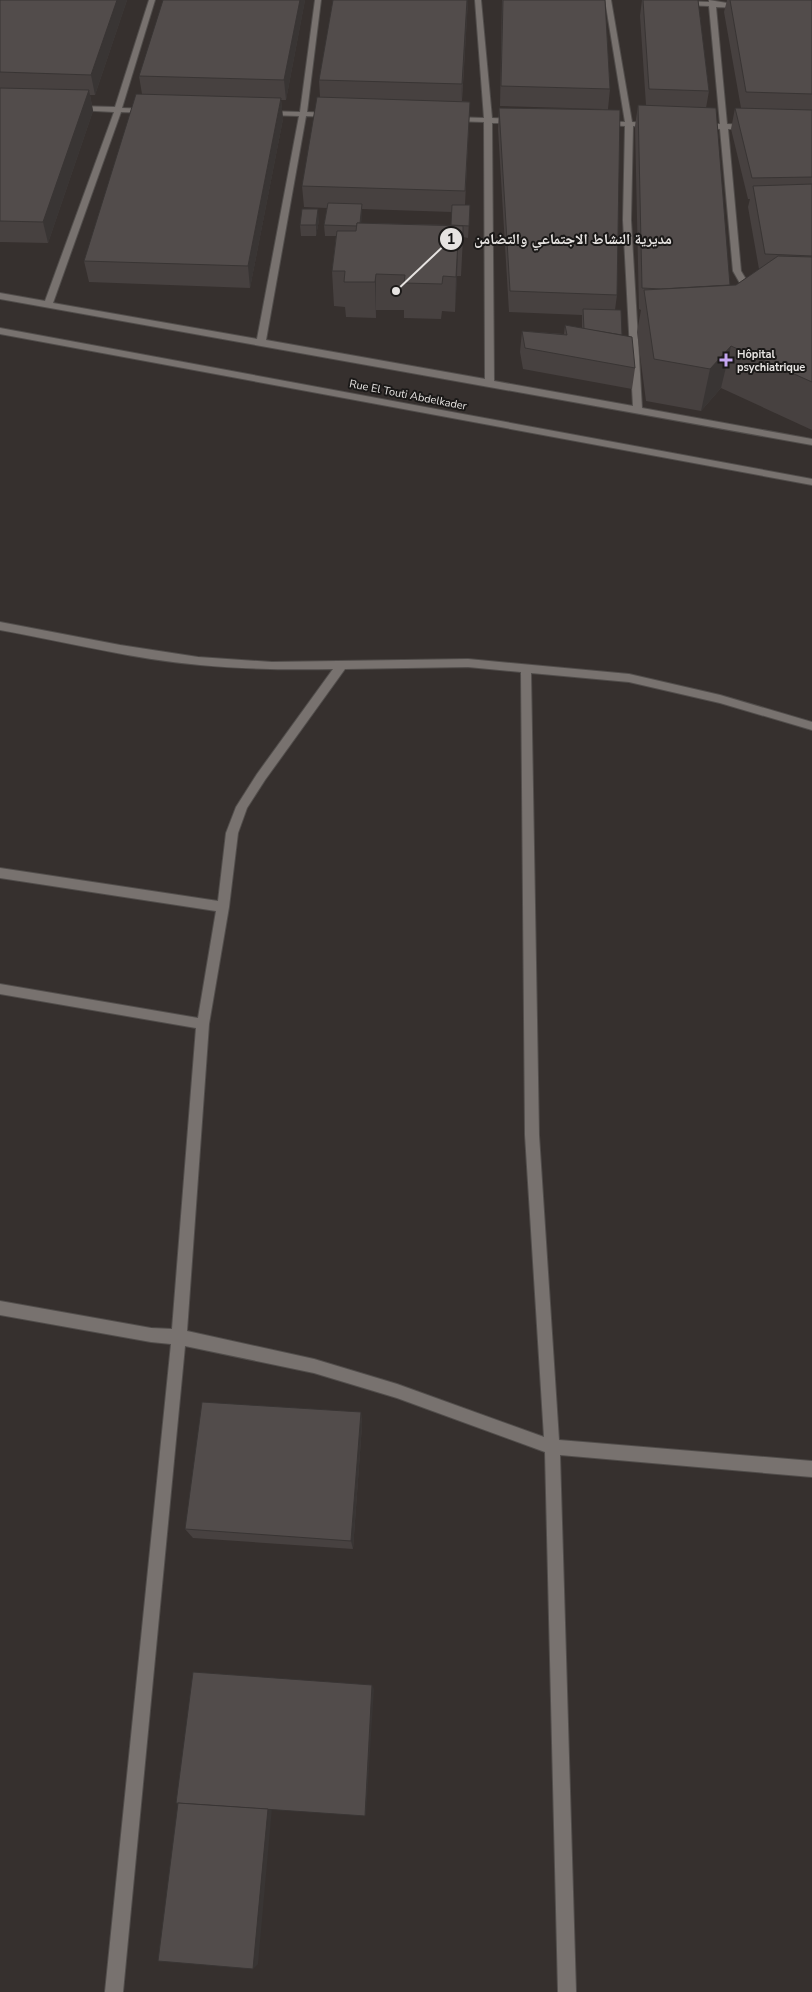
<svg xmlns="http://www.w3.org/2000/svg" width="812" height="1992" font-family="'Nunito Sans','Noto Naskh Arabic',sans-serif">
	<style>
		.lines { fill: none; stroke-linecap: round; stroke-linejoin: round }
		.minor-casing { stroke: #514d4b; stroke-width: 2 }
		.minor { fill: #78726f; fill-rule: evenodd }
		.wall { fill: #474140; fill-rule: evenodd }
		.shaded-wall { fill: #393534 }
		.building { fill: #524c4b; stroke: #393534 }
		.poi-dot { fill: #c5a7f1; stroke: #1b1918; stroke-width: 2 }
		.labels { text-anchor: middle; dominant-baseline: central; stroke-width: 4; stroke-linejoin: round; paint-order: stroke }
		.far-poi-label { font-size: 11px; font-weight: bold; fill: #e6e3e1; stroke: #1b1918; text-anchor: start }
		.far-street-label { font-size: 11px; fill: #e6e3e1; stroke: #1b1918 }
		.leader { fill: none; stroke: #e6e3e1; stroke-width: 2 }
		.callout-dot { fill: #e6e3e1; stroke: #1b1918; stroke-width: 2 }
		.mark-label { font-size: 15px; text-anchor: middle; font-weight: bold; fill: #111 }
		.callout-label { font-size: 15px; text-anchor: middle; font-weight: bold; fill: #e6e3e1; stroke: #1b1918; stroke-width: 4; stroke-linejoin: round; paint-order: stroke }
	</style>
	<rect width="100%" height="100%" fill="#36302e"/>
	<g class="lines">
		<g class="minor-casing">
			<g id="minor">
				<path d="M149 0H155L122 108 147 109 151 111 147 113 121 112 53 303 257 339 299 116 267 115 263 113 267 111 300 112 315 0H321L307 112 330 113 334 115 330 117 306 116 266 340 485 379 484 122 452 121 448 119 452 117 484 118 475 0H481L492 118 515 119 519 121 515 123H492L494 381 633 406 623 220 625 126 602 125 598 123 602 121 625 122 605 0H611L632 122 652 123 656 125 652 127 633 126 631 220 642 408 812 439V445L0 299V293L45 301 114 112 77 110 73 108 77 106 115 107Z"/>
				<path d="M709 0 745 6 742 8 716 7 727 124 747 125 751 127 747 129H728L741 271 747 281 760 290 756 293 741 285 733 271 720 129 702 128 698 126 702 124H720L709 6 682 5 679 3 682 1 709 2Z"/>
				<path d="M0 328 812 479V485L0 334Z"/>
				<path d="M0 622 120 645 198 657 272 662 468 659 629 674 720 695 812 722V730L720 703 629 682 531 673 539 1135 559 1440 812 1461V1477L560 1455 576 1992H558L545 1452 397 1398 314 1373 185 1346 123 1992H105L171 1344 151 1342 0 1315V1301L151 1328 172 1329 196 1028 0 994V984L198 1018 216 911 0 878V868L218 901 226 833 236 807 257 774 333 669C289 670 244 669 200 665 133 659 66 642 0 630ZM468 667 521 672 525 1135 544 1437 397 1384 314 1359 187 1331 209 1024 229 907 238 833 247 808 265 780 345 669Z"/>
			</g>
		</g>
		<use href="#minor" class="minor"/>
	</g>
	<g class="wall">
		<path d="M0 0H127L95 95H90L93 111 48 243 0 242Z"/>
		<path d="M305 0 286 100H281L283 119 250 288 89 282 84 261 142 94 139 76Z"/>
		<path d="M333 0H468L462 101 470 102 465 205H470L468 238 463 237 461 276H457L455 312 442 311 441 319 404 318V310H376V318L346 317 345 307 334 306 332 271 336 236H325L324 225 327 208 304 207 302 186 320 97 319 80ZM362 209 452 212 451 225 361 223Z"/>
		<path d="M502 0H605L610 89 608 109 617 295 615 310 622 335 635 368 632 389 523 369 520 352 522 331 564 334 565 325 582 328V315L509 312 498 129 499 108 604 109 500 106Z"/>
		<path d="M642 0H698L709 91 706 108 730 285H736L759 269 748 207 750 199H748L731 129 735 108H741L724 12 727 0H812V430L721 388 701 411 646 401 637 332 641 310 639 309 635 126 638 105H646L640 16Z"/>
		<path d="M319 220 316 236H301L300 225Z"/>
		<path d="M361 1412 362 1425 353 1549 193 1538 185 1529Z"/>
	</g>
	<g class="shaded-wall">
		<path d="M117 0H127L95 95 91 75Z"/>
		<path d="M300 0H305L286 100 284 80Z"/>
		<path d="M467 0H468L461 105 462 84Z"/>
		<path d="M89 90 93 111 48 243 43 222Z"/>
		<path d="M281 98 283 119 250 288 248 266Z"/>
		<path d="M362 204V215L360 237 359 226Z"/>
		<path d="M318 209 319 220 316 236V225Z"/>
		<path d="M458 241 457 276 455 312 456 277Z"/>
		<path d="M376 274V318L375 282Z"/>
		<path d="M731 346 721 388 701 411 710 369Z"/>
		<path d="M361 1412 362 1425 353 1549 351 1541Z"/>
		<path d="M372 1685 374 1689 366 1815 365 1816Z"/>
		<path d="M272 1808 258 1964 253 1969 268 1809Z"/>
	</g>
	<g class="building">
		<path d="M0 0H117L91 75 0 72Z"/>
		<path d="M163 0H300L284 80 139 76Z"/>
		<path d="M333 0H467L462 84 319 80Z"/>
		<path d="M503 0H605L610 89 501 86Z"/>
		<path d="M643 0H698L709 91 649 89Z"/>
		<path d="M730 0H812V94L746 92Z"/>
		<path d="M0 88 89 90 43 222 0 221Z"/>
		<path d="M136 94 281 98 248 266 84 261Z"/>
		<path d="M317 97 470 102 465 191 302 186Z"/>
		<path d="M638 105 716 108 730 285 661 289 642 288Z"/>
		<path d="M499 108 620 110 617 295 510 291Z"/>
		<path d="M735 108 812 110V177L752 178Z"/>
		<path d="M812 184V256L765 254 753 186Z"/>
		<path d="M328 203 362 204 360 223H357V226L324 225Z"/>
		<path d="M452 205H470L469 226 451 225Z"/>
		<path d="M302 209H318L316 225H300Z"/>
		<path d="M357 223 463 226V241H458L456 277 443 276 442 284 404 283 405 275 376 274 375 282H344L345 271H332L337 231H356Z"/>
		<path d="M778 256 812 257V382L731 346 710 369 654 359 644 290 736 285Z"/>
		<path d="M583 309 621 310 622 335 584 329Z"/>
		<path d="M565 325 632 337 635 368 525 348 522 331 567 335Z"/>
		<path d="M202 1402 361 1412 351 1541 185 1529Z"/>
		<path d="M193 1672 372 1685 365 1816 176 1803Z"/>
		<path d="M178 1803 268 1809 253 1969 158 1961Z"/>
	</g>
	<path class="poi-dot" d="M723.5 352.5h5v5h5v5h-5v5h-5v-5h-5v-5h5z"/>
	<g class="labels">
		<g class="far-poi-label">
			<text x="737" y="354">Hôpital<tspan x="737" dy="13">psychiatrique</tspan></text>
		</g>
		<g class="far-street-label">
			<text transform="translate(408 395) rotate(11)">Rue El Touti Abdelkader</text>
		</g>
	</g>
	<path class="leader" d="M396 291L451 239"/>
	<g class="callout-dot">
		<circle cx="396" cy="291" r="5"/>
		<circle cx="451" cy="239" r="12"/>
	</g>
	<g class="mark-label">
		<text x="451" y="244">1</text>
	</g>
	<g class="callout-label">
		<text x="573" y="244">مديرية النشاط الاجتماعي والتضامن</text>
	</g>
</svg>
